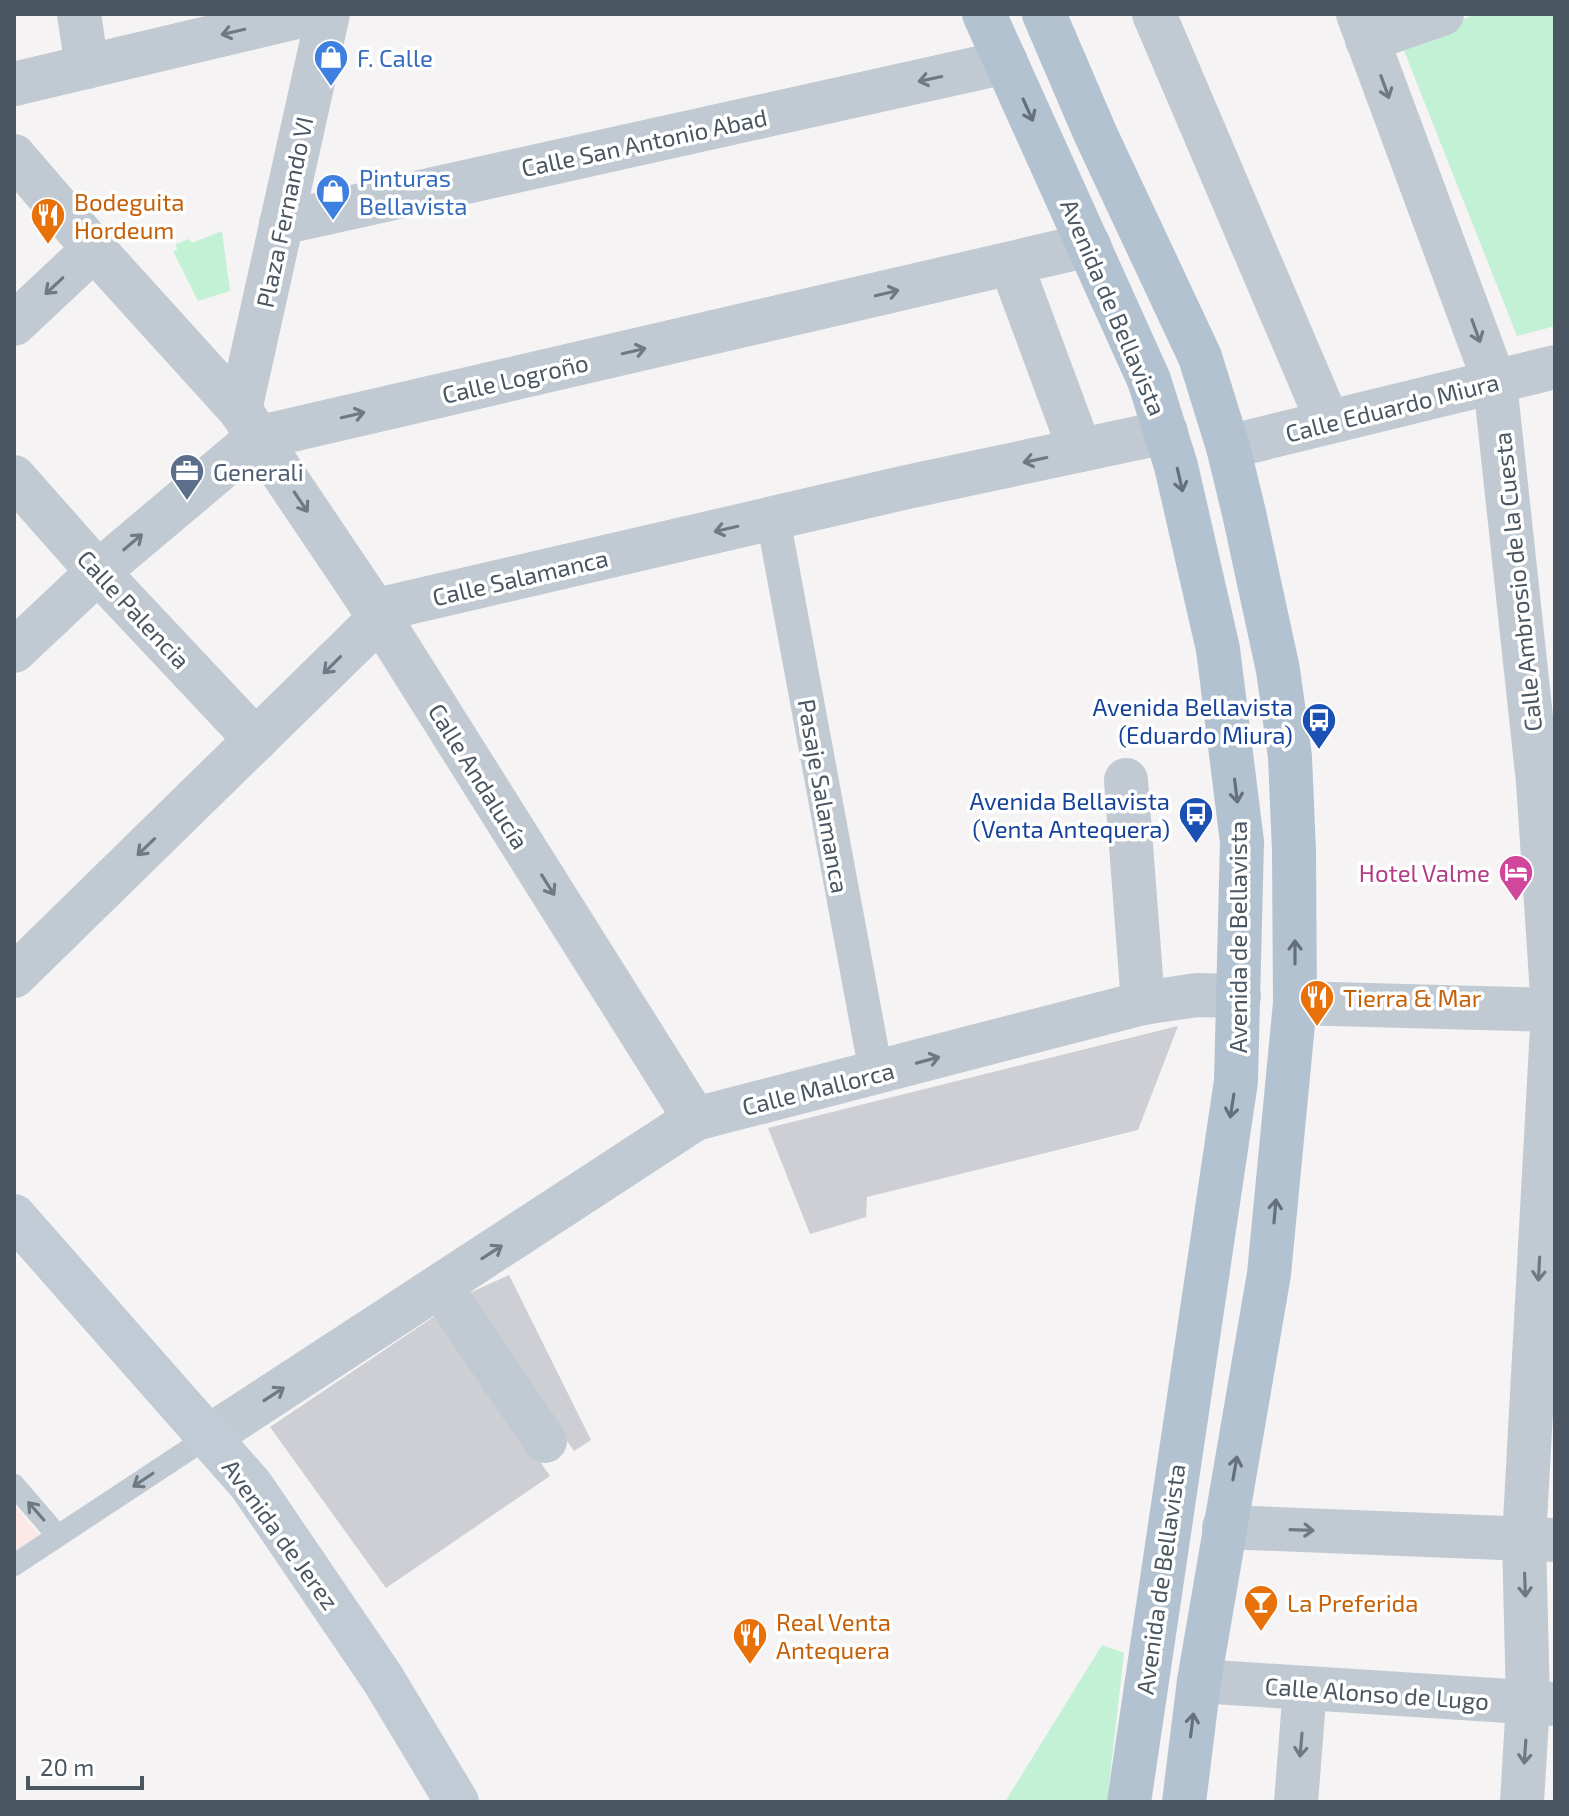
<svg xmlns="http://www.w3.org/2000/svg" width="1569" height="1816" font-family="'Exo 2',sans-serif">
	<style>
		.medical { fill: #fce8e6 }
		.green { fill: #c3f1d5 }
		.building { fill: #cdcfd5 }
		.lines { fill: none; stroke-linecap: round; stroke-linejoin: round }
		.service { stroke: #c1cad2; stroke-width: 22 }
		.pedestrian { stroke: #c1cad2; stroke-width: 34 }
		.minor { stroke: #c1cad2; stroke-width: 44 }
		.tertiary { stroke: #c1cad2; stroke-width: 44 }
		.secondary { stroke: #c1cbd6; stroke-width: 44 }
		.primary { stroke: #b3c2d1; stroke-width: 44 }
		.oneway { stroke: #6e7983 }
		.oneway2 { stroke: #64717d }
		.labels { text-anchor: middle; dominant-baseline: central; stroke-width: 7; stroke-linejoin: round; paint-order: stroke }
		.shop-label { font-size: 24px; fill: #366cbe; stroke: #fff; text-anchor: start }
		.street-label { font-size: 24px; fill: #4a5661; stroke: #fff }
		.food-label { font-size: 24px; fill: #c56008; stroke: #fff; text-anchor: start }
		.service-label { font-size: 24px; fill: #4e5e75; stroke: #fff; text-anchor: start }
		.transit-label { font-size: 24px; fill: #164399; stroke: #fff; text-anchor: end }
		.hotel-label { font-size: 24px; fill: #b23c85; stroke: #fff; text-anchor: end }
	</style>
	<rect width="100%" height="100%" fill="#f5f3f3"/>
	<path class="medical" d="M14 1505 39 1535 14 1551Z"/>
	<g class="green">
		<path d="M1476 14H1555V326L1517 336 1401 43Z"/>
		<path d="M222 231 230 291 198 301 173 251 177 250 176 244 189 239 192 243Z"/>
		<path d="M1102 1645 1124 1653 1107 1802H1005Z"/>
	</g>
	<g class="building">
		<path d="M1178 1026 1138 1130 867 1197 866 1217 810 1234 768 1128Z"/>
		<path d="M509 1275 591 1440 574 1451 465 1295Z"/>
		<path d="M438 1314 550 1476 386 1588 270 1427Z"/>
	</g>
	<g class="lines">
		<g class="service">
			<path d="M14 1485 58 1536"/>
			<path d="M14 1565 208 1437"/>
		</g>
		<path class="pedestrian" d="M773 518 876 1073"/>
		<g class="minor">
			<path d="M1154 14 1328 422"/>
			<path d="M1358 14 1495 383 1538 782 1553 1009 1524 1540 1528 1702 1522 1802"/>
			<path d="M1367 40 1442 14"/>
			<path d="M14 84 309 14"/>
			<path d="M14 156 94 249 240 410 380 618 695 1119"/>
			<path d="M281 223 1006 62"/>
			<path d="M1011 264 1080 450"/>
			<path d="M14 324 94 249"/>
			<path d="M240 410 328 14"/>
			<path d="M1228 447 1555 367"/>
			<path d="M14 477 98 572 256 740"/>
			<path d="M14 651 98 572 257 438 1089 245"/>
			<path d="M1126 780 1143 1003"/>
			<path d="M14 976 380 618 386 608 907 487 1166 432"/>
			<path d="M440 1286 545 1441"/>
			<path d="M208 1437 695 1119 1143 1003 1197 995 1239 996"/>
			<path d="M1224 1527 1555 1540"/>
			<path d="M1199 1681 1555 1704"/>
			<path d="M1296 1802 1305 1688"/>
		</g>
		<g class="tertiary">
			<path d="M79 14 87 67"/>
			<path d="M1295 1003 1555 1010"/>
		</g>
		<path class="secondary" d="M14 1216 251 1485 383 1679 457 1802"/>
		<g class="primary">
			<path d="M984 14 1149 380 1176 466 1218 649 1242 842 1236 1081 1129 1802"/>
			<path d="M1044 14 1095 133 1200 357 1228 447 1244 513 1278 670 1290 757 1294 851 1295 1003 1269 1274 1199 1681 1184 1802"/>
		</g>
	</g>
	<defs><path id="oneway-shaft" d="M-6 0H5M1.5-3L5.5 0L1.5 3" fill="none" stroke-width="1.6" stroke-linecap="round" stroke-linejoin="round" transform="scale(2)"/></defs>
	<g class="oneway">
		<use href="#oneway-shaft" transform="translate(233 32) rotate(167)"/>
		<use href="#oneway-shaft" transform="translate(930 79) rotate(168)"/>
		<use href="#oneway-shaft" transform="translate(1385 87) rotate(70)"/>
		<use href="#oneway-shaft" transform="translate(54 286) rotate(137)"/>
		<use href="#oneway-shaft" transform="translate(887 293) rotate(-13)"/>
		<use href="#oneway-shaft" transform="translate(1476 331) rotate(70)"/>
		<use href="#oneway-shaft" transform="translate(634 351) rotate(-13)"/>
		<use href="#oneway-shaft" transform="translate(353 415) rotate(-13)"/>
		<use href="#oneway-shaft" transform="translate(1035 460) rotate(168)"/>
		<use href="#oneway-shaft" transform="translate(301 502) rotate(56)"/>
		<use href="#oneway-shaft" transform="translate(726 529) rotate(167)"/>
		<use href="#oneway-shaft" transform="translate(133 542) rotate(-40)"/>
		<use href="#oneway-shaft" transform="translate(332 665) rotate(135)"/>
		<use href="#oneway-shaft" transform="translate(146 847) rotate(136)"/>
		<use href="#oneway-shaft" transform="translate(548 885) rotate(58)"/>
		<use href="#oneway-shaft" transform="translate(928 1060) rotate(-15)"/>
		<use href="#oneway-shaft" transform="translate(492 1252) rotate(-33)"/>
		<use href="#oneway-shaft" transform="translate(1539 1269) rotate(93)"/>
		<use href="#oneway-shaft" transform="translate(274 1394) rotate(-33)"/>
		<use href="#oneway-shaft" transform="translate(143 1480) rotate(146)"/>
		<use href="#oneway-shaft" transform="translate(36 1511) rotate(-131)"/>
		<use href="#oneway-shaft" transform="translate(1302 1530) rotate(2)"/>
		<use href="#oneway-shaft" transform="translate(1525 1585) rotate(88)"/>
		<use href="#oneway-shaft" transform="translate(1301 1745) rotate(95)"/>
		<use href="#oneway-shaft" transform="translate(1525 1752) rotate(94)"/>
	</g>
	<g class="oneway2">
		<use href="#oneway-shaft" transform="translate(1028 110) rotate(66)"/>
		<use href="#oneway-shaft" transform="translate(1180 480) rotate(77)"/>
		<use href="#oneway-shaft" transform="translate(1236 791) rotate(83)"/>
		<use href="#oneway-shaft" transform="translate(1295 952) rotate(-90)"/>
		<use href="#oneway-shaft" transform="translate(1232 1106) rotate(99)"/>
		<use href="#oneway-shaft" transform="translate(1275 1211) rotate(-85)"/>
		<use href="#oneway-shaft" transform="translate(1235 1468) rotate(-80)"/>
		<use href="#oneway-shaft" transform="translate(1192 1725) rotate(-83)"/>
	</g>
	<defs>
		<g id="shop-pin" transform="scale(1.8)"><path d="M0 17L-7.5 6A9.5 9.5 0 1 1 7.5 6Z" fill="#3f7fe0" stroke="#fff"/><path d="M-5-2.5h2.3a2.7 3.5 0 0 1 5.4 0H5L5.5 6h-11ZM-1.5-2.5h3a1.5 2.3 0 0 0-3 0Z" fill="#fff"/></g>
		<g id="restaurant-pin" transform="scale(1.8)"><path d="M0 17L-7.5 6A9.5 9.5 0 1 1 7.5 6Z" fill="#e8710a" stroke="#fff"/><path d="M-5-6h1v4h1v-4h1v4h1v-4h1v5L-1.5 .5V6h-2V.5L-5-1ZM5-6V6H3V1.5H1.5Q1.5-4 5-6Z" fill="#fff"/></g>
		<g id="office-pin" transform="scale(1.8)"><path d="M0 17L-7.5 6A9.5 9.5 0 1 1 7.5 6Z" fill="#5c6f8a" stroke="#fff"/><path d="M-6-3h4V-5.5h4V-3h4V5H-6ZM-1-4.5V-3h2v-1.5ZM-6 0V1H6V0Z" fill="#fff"/></g>
		<g id="bus-pin" transform="scale(1.8)"><path d="M0 17L-7.5 6A9.5 9.5 0 1 1 7.5 6Z" fill="#1a4fb4" stroke="#fff"/><path d="M-5-6H5V4H4V6H2V4H-2V6H-4V4H-5ZM-3.5-4V0h7V-4ZM-3.5 1.2v1.5H-2V1.2ZM2 1.2v1.5H3.5V1.2Z" fill="#fff"/></g>
		<g id="hotel-pin" transform="scale(1.8)"><path d="M0 17L-7.5 6A9.5 9.5 0 1 1 7.5 6Z" fill="#d1479c" stroke="#fff"/><path d="M-6-4.5h1.5V1H6V5H4.5V3h-9V5H-6ZM-4 0a1.8 1.8 0 1 1 3.6 0ZM.5 0V-2.5h3Q6-2.5 6 0Z" fill="#fff"/></g>
		<g id="bar-pin" transform="scale(1.8)"><path d="M0 17L-7.5 6A9.5 9.5 0 1 1 7.5 6Z" fill="#e8710a" stroke="#fff"/><path d="M-6-5H6L.8 .8V4.5H3.5V6h-7V4.5H-.8V.8Z" fill="#fff"/></g>
	</defs>
	<g fill-rule="evenodd">
		<use href="#shop-pin" x="331" y="57"/>
		<use href="#shop-pin" x="333" y="191"/>
		<use href="#restaurant-pin" x="48" y="215"/>
		<use href="#office-pin" x="187" y="471"/>
		<use href="#bus-pin" x="1319" y="720"/>
		<use href="#bus-pin" x="1196" y="814"/>
		<use href="#hotel-pin" x="1516" y="872"/>
		<use href="#restaurant-pin" x="1317" y="997"/>
		<use href="#bar-pin" x="1261" y="1602"/>
		<use href="#restaurant-pin" x="750" y="1635"/>
	</g>
	<g class="labels">
		<g class="shop-label">
			<text x="357" y="57">F. Calle</text>
			<text x="359" y="177">Pinturas<tspan x="359" dy="28">Bellavista</tspan></text>
		</g>
		<g class="street-label">
			<text transform="translate(644 142) rotate(-12)">Calle San Antonio Abad</text>
			<text transform="translate(284 212) rotate(-78)">Plaza Fernando VI</text>
			<text transform="translate(1114 307) rotate(67)">Avenida de Bellavista</text>
			<text transform="translate(515 378) rotate(-13)">Calle Logroño</text>
			<text transform="translate(1392 407) rotate(-14)">Calle Eduardo Miura</text>
			<text transform="translate(520 577) rotate(-13)">Calle Salamanca</text>
			<text transform="translate(1517 582) rotate(-96)">Calle Ambrosio de la Cuesta</text>
			<text transform="translate(134 609) rotate(47)">Calle Palencia</text>
			<text transform="translate(479 776) rotate(58)">Calle Andalucía</text>
			<text transform="translate(824 796) rotate(80)">Pasaje Salamanca</text>
			<text transform="translate(1237 937) rotate(-90)">Avenida de Bellavista</text>
			<text transform="translate(818 1088) rotate(-14)">Calle Mallorca</text>
			<text transform="translate(281 1534) rotate(54)">Avenida de Jerez</text>
			<text transform="translate(1160 1579) rotate(-82)">Avenida de Bellavista</text>
			<text transform="translate(1377 1693) rotate(4)">Calle Alonso de Lugo</text>
		</g>
		<g class="food-label">
			<text x="74" y="201">Bodeguita<tspan x="74" dy="28">Hordeum</tspan></text>
			<text x="1343" y="997">Tierra &amp; Mar</text>
			<text x="1287" y="1602">La Preferida</text>
			<text x="776" y="1621">Real Venta<tspan x="776" dy="28">Antequera</tspan></text>
		</g>
		<g class="service-label">
			<text x="213" y="471">Generali</text>
		</g>
		<g class="transit-label">
			<text x="1293" y="706">Avenida Bellavista<tspan x="1293" dy="28">(Eduardo Miura)</tspan></text>
			<text x="1170" y="800">Avenida Bellavista<tspan x="1170" dy="28">(Venta Antequera)</tspan></text>
		</g>
		<g class="hotel-label">
			<text x="1490" y="872">Hotel Valme</text>
		</g>
	</g>
	<rect width="1569" height="1816" fill="none" stroke="#4a5661" stroke-width="32"/>
	<path d="M28 1776v12h114v-12" fill="none" stroke="#4a5661" stroke-width="4"/>
	<text x="40" y="1776" font-size="24" fill="#4a5661" stroke="#ffffff" stroke-width="6" paint-order="stroke">20 m</text>
</svg>
